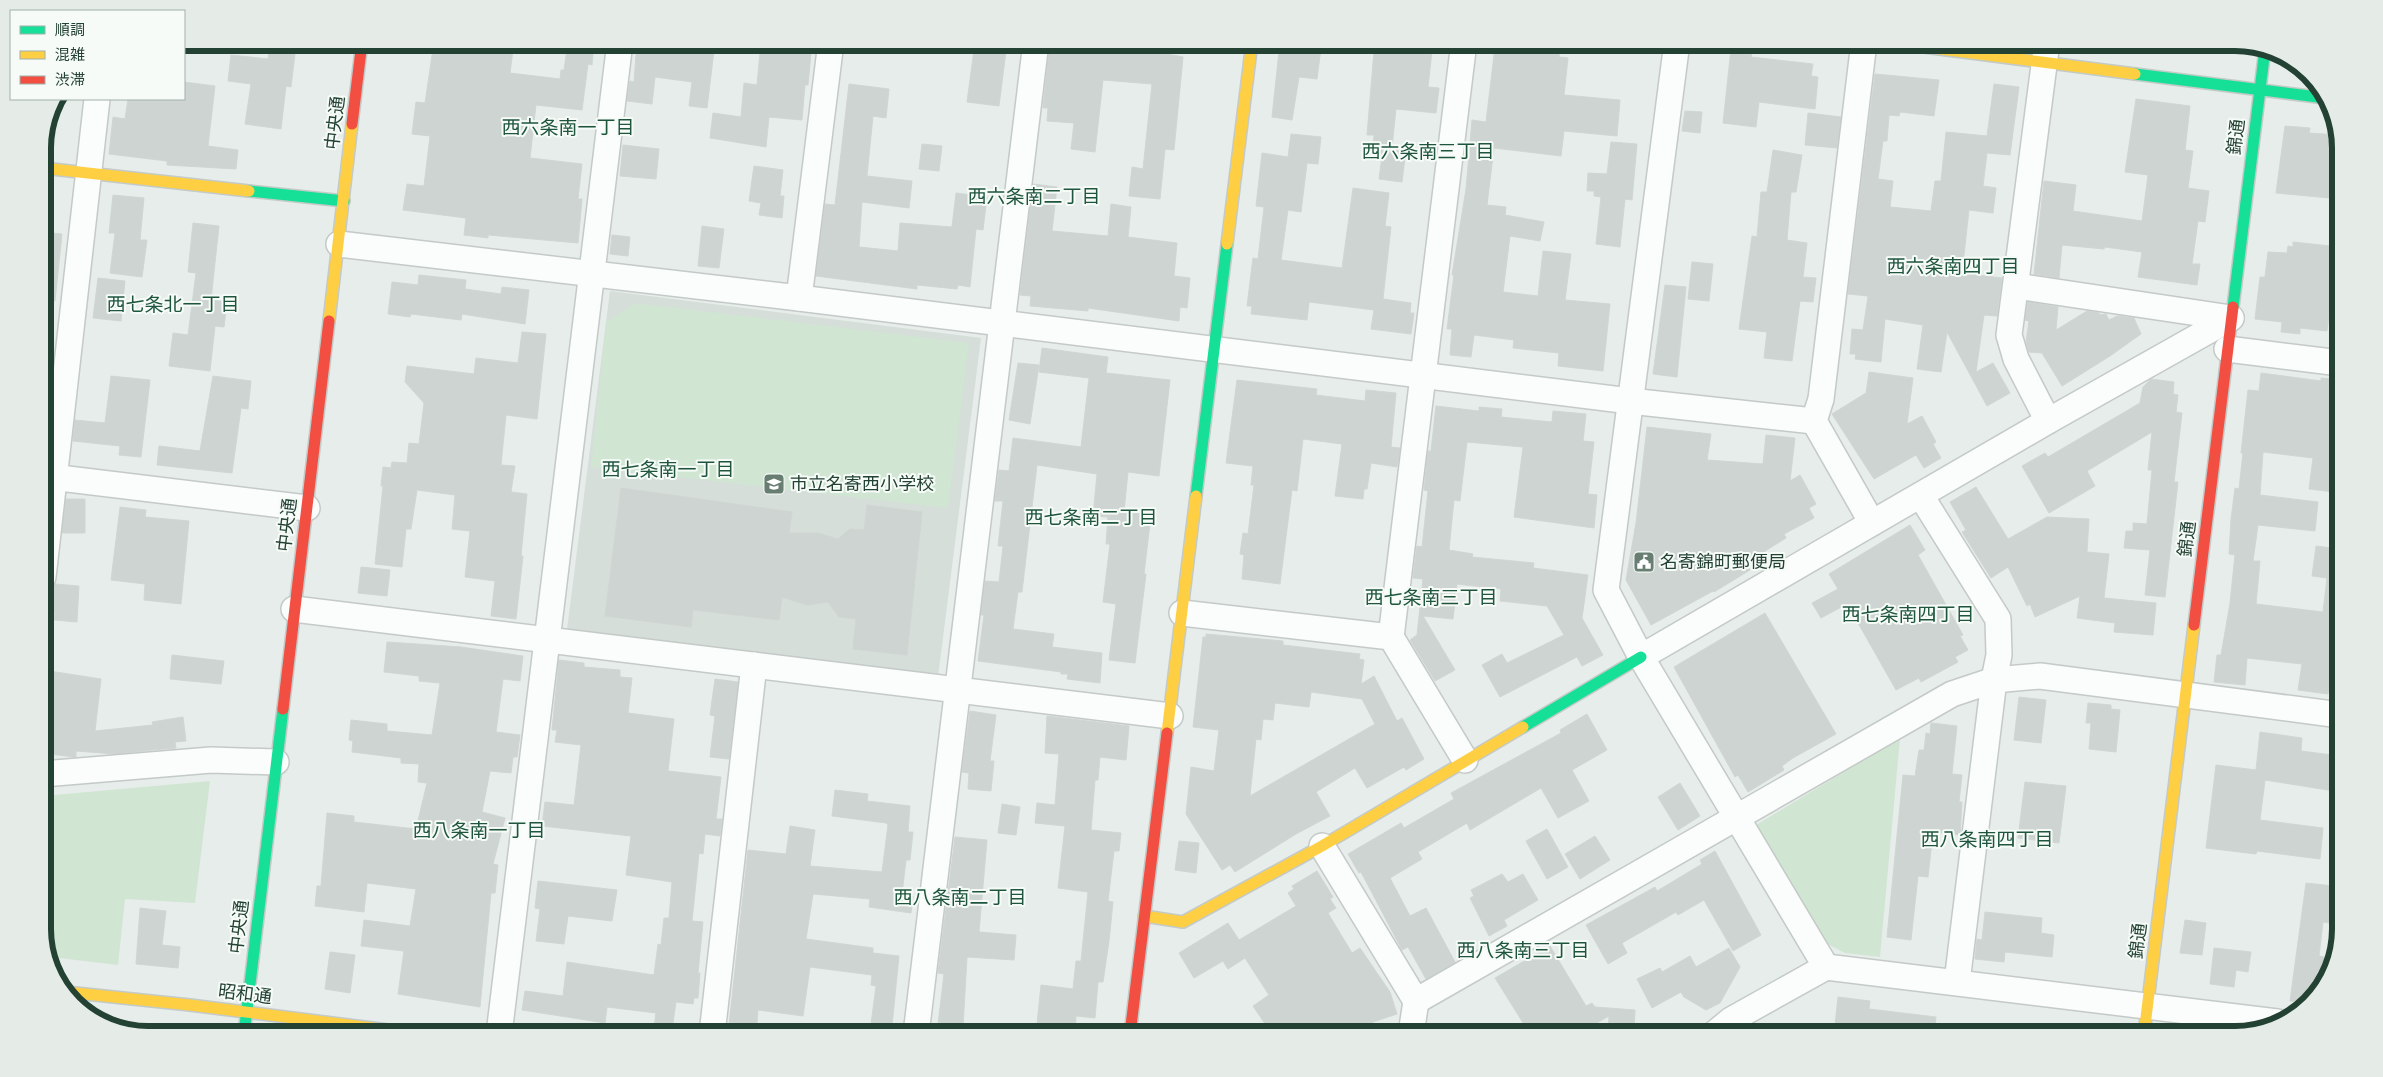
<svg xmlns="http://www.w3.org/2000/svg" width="2383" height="1077" font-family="'Nunito Sans','Noto Sans JP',sans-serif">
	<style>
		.built { fill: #d5ded9 }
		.green { fill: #d0e6d3 }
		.building { fill: #ced4d1; stroke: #d0d6d2; fill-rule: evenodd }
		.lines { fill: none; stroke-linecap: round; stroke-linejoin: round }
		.street-casing { stroke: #c4cac7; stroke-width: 28 }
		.fast-casing { stroke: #c3cac7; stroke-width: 14 }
		.slow-casing { stroke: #c3cac7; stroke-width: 14 }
		.jam-casing { stroke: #c3cac7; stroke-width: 14 }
		.street { stroke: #fbfcfc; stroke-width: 25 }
		.fast { stroke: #16e098; stroke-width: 11 }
		.slow { stroke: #ffcf43; stroke-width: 11 }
		.jam { stroke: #f24e42; stroke-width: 11 }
		.labels { text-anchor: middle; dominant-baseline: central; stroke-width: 4; stroke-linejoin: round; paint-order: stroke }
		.street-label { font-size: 18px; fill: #234233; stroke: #f6fbf8 }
		.poi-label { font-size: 18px; fill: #234233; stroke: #f6fbf8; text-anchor: start }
		.neighbourhood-label { font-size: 19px; fill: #1e553c; stroke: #f6fbf8 }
		.rim { fill: none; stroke: #234233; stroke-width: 6 }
	</style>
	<rect width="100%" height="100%" fill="#e7edea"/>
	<path class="built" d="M610 291 981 338 938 677 567 630Z"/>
	<g class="green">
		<path d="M635 303 969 343 948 508 591 467 606 322Z"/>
		<path d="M1900 738 1880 957 1845 953 1824 942 1756 825Z"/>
		<path d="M210 781 195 903 125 899 118 965 50 957 43 936V796Z"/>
	</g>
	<g class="building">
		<path d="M434 42H514L510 73 560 79 561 70H564L568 42H594L592 65 588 64 582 110 536 105 530 158 582 164 578 199H582L578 243 488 235V238L464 235 466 218 403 210 407 184 424 186 430 136 412 134 416 102 425 103Z"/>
		<path d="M637 42H715L707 108 689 106 692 82 655 77 652 104 627 101 630 81 634 82Z"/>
		<path d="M761 42H812L808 85H805L802 120 769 117 766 147 710 138 713 113 741 117 744 83 757 85Z"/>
		<path d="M975 42H993V50L1006 51 999 106 967 102Z"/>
		<path d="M1050 42H1075V44L1150 51 1183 57 1174 150 1165 149 1160 199 1129 196 1132 167 1143 169 1152 84 1103 80 1095 152 1071 149 1074 123 1047 121 1048 108H1043Z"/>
		<path d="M1280 42H1303L1302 46 1321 48 1317 79 1299 77 1292 120 1272 117Z"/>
		<path d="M1410 42H1433L1428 87 1439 88 1436 113 1396 109 1392 147 1406 149 1402 182 1379 179 1382 156 1372 155 1374 135H1367L1374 51 1409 54Z"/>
		<path d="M1541 42H1560L1559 57 1568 58 1564 95 1620 100 1617 136 1564 131 1561 156 1494 148 1487 205 1506 207 1505 215 1544 222 1540 241 1510 236 1503 292 1538 296 1543 251 1571 254 1565 300 1610 304 1603 371 1558 366 1559 353 1513 348 1514 340 1474 335 1471 357 1450 355 1452 329H1447L1454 275H1452L1466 189 1472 120 1486 122 1495 47 1540 53Z"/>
		<path d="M1731 49 1752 52 1751 57 1813 64 1811 76 1818 77 1815 109 1759 102 1756 127 1723 123Z"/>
		<path d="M269 51 295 54 291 87 286 86 281 129 245 124 251 84 228 81 231 55 268 59Z"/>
		<path d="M1875 74 1939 80 1934 116 1900 112 1899 116 1889 115 1887 141H1883L1878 179 1893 181 1890 207 1931 211 1935 181H1941L1946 132 1987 136 1994 84 2019 87 2010 155 1987 153 1983 186 1996 188 1993 213 1969 210 1962 273 2002 278 1997 316 1984 315 1976 372 1993 363 2010 393 1987 406 1947 332 1941 372 1917 369 1923 325 1885 319 1881 362 1855 359 1856 354H1850L1852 329 1863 330 1868 296 1848 294Z"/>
		<path d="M184 82 215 86 208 146 238 150 236 169 167 165V161L109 154 113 117 125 119 128 99H184Z"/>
		<path d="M849 84 889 89 886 118 873 116 867 176 912 181 909 208 862 202 859 247 898 251 900 223 952 227 956 193 987 197 983 230 976 229 970 287 958 285 957 289 917 285V289L816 276 825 204 835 205Z"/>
		<path d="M2136 99 2190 106 2185 150 2193 151 2188 188 2209 191 2205 222 2198 221 2192 264H2200L2197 285 2138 277 2142 252 2105 247 2104 249 2062 245 2059 278 2034 274 2044 181 2076 185 2073 211 2142 221 2148 175 2125 172Z"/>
		<path d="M1685 111 1702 112 1700 133 1682 131Z"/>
		<path d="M1808 113 1841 117 1837 148 1805 145Z"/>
		<path d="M2285 126 2310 128 2309 133 2338 135 2336 171 2340 172V199L2276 193Z"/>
		<path d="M1291 134 1321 137 1318 164 1307 163 1301 212 1288 210 1281 260 1342 268 1353 188 1389 193 1385 226 1391 227 1383 299 1411 303 1410 313H1414L1411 334 1371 329 1374 310 1309 302 1307 320 1251 314 1252 306H1247L1253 258 1258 259 1264 207 1256 206 1262 153 1288 157Z"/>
		<path d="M1611 142 1637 144 1632 200 1625 199 1620 247 1596 244 1601 197 1594 196V191H1587L1588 173 1607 174Z"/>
		<path d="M922 144 942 146 939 171 919 169Z"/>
		<path d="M623 145 659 149 656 179 620 176Z"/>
		<path d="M1773 150 1802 155 1796 192H1791L1787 240 1807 243 1803 277 1816 278 1813 302 1800 301 1792 361 1764 358 1767 332 1739 329 1752 236 1757 237 1761 192H1767Z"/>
		<path d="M754 166 783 170 780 196H784L782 218 759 215 761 203 749 201Z"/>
		<path d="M1033 184 1057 187 1052 231 1108 236 1111 204 1131 207 1128 237 1177 243 1174 276 1190 278 1187 308 1180 307 1179 321 1088 308V311L1030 306 1031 296 1020 295Z"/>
		<path d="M113 195 144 198 140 240H147L142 277 110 273 115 233H109Z"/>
		<path d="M193 223 219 226 211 300 227 302 224 327 215 326 210 371 169 366 173 333 188 335 196 273 188 272Z"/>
		<path d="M702 226 724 229 719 268 698 266Z"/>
		<path d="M43 232 62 234 55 301 43 300Z"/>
		<path d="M612 235 630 237 628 256 610 254Z"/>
		<path d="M2293 242 2340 247V317L2329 315 2327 331 2300 328V334L2281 332 2282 322 2255 319 2260 277H2265L2268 252 2287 253 2288 246 2293 247Z"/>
		<path d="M1692 262 1713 264 1709 301 1688 299Z"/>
		<path d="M419 275 466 280 465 289 501 294 502 287 529 290 525 324 462 314 461 320 411 314 410 317 388 314 392 282 418 285Z"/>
		<path d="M98 278 125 281 121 321 93 318Z"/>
		<path d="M1665 285 1686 287 1677 377 1653 374Z"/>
		<path d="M2028 302 2058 307 2056 330 2087 311 2099 313 2100 315 2106 314 2109 320 2117 316 2134 318 2141 334 2110 356 2062 386 2042 353 2029 352 2026 342 2029 321 2025 320Z"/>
		<path d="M522 332 546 334 537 419 506 415 501 465 515 466 511 492 527 494 521 556H523L516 619 491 616 495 581 465 577 470 531 452 529 455 495 417 490 411 529H406L402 567 375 564 383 486H381L383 467 391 468 392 462 407 463 409 443 419 444 424 403 405 382 407 366 474 374 476 358 518 363Z"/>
		<path d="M1042 348 1108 357 1106 373 1170 380 1159 476 1128 472 1124 512 1151 515 1144 574H1146L1135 663 1109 660 1116 604 1103 602 1110 544H1106L1108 517 1093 516 1097 474 1037 465 1022 592H1018L1013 629 1054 634 1052 647 1102 653 1100 683 1067 679 1068 674H1061V672L978 661 984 615H981L985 581 999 582 1003 546H998L1003 501H995L999 470 1009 471 1013 438 1081 447 1089 378 1039 372Z"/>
		<path d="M1018 363 1039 365 1030 424 1009 420Z"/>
		<path d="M1869 372 1913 378 1907 424 1922 416 1936 442 1933 444 1941 458 1924 468 1916 455 1874 479 1832 414 1866 393Z"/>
		<path d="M2261 373 2321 381V378L2340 380V448L2334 492 2309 489 2313 458 2263 452 2260 495 2318 502 2315 531 2258 525 2253 561H2260L2256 604 2323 612 2327 578 2312 576 2316 546 2340 549V641H2335L2328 694 2298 690 2302 664 2247 658 2245 685 2214 682 2217 655H2221L2230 603 2235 555 2229 554 2231 519 2235 488 2239 489 2243 453H2241L2248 390 2259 391Z"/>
		<path d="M111 376 150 380 141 457 119 455 120 446 73 441 75 420 105 423Z"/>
		<path d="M213 376 251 381 248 409 241 408 232 473 157 465 159 446 200 451Z"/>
		<path d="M2151 379 2174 382 2173 394 2178 395 2176 412 2182 413 2174 482H2178L2165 597 2145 595 2150 550 2124 548 2126 531H2133V523L2147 524 2152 470H2148L2152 432 2087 471 2095 486 2049 513 2022 466 2045 453 2048 457 2140 403 2143 387Z"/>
		<path d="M1237 380 1317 389 1316 395 1365 401 1366 390 1396 393 1391 447 1400 448 1397 467 1371 463 1367 489H1364L1363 499 1335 496 1342 444 1303 439 1297 491 1292 490 1280 584 1242 579 1244 555 1240 554 1243 533 1248 534 1254 485H1251L1253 466 1226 463Z"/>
		<path d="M1436 406 1479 411V407L1502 409 1501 417 1552 422 1553 411 1586 414 1583 441 1594 442 1588 494 1597 495 1594 528 1514 517 1523 447 1467 442 1460 501 1454 500 1449 550 1473 554 1472 557 1534 563 1533 568 1588 575 1582 618 1603 655 1582 666 1577 657 1500 697 1482 665 1502 654 1507 663 1564 635 1547 606 1500 601 1501 589 1457 584 1453 619 1423 616 1455 670 1435 681 1410 640 1417 635 1423 579 1413 578 1417 546 1422 547 1428 491 1424 490 1428 451H1431Z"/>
		<path d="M1647 427 1711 434 1707 460 1763 464 1766 435 1795 438 1790 481 1800 475 1816 504 1809 508 1814 518 1784 534 1786 538 1746 563 1750 570 1714 592 1713 591 1651 625 1626 580 1636 523Z"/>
		<path d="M1976 487 2008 539 2047 517 2089 519 2087 552 2109 554 2104 598 2156 603 2153 635 2114 632 2115 623 2077 618 2080 596 2035 617 2030 604 2027 606 2008 567 1991 578 1962 532 1966 530 1950 502Z"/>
		<path d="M621 488 792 512 789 533H818L838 539 850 529 864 530 867 505 922 512 907 655 853 649 856 619 839 617 828 602 807 605 782 597 779 620 693 610 691 627 605 616Z"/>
		<path d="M66 499H85V533H62Z"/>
		<path d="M120 507 146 510 145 517 189 521 181 604 144 600 145 584 111 580Z"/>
		<path d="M1910 525 1925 550 1918 555 1963 635 1960 636 1968 650 1955 657 1958 662 1921 682 1919 678 1896 690 1849 607 1847 604 1821 618 1812 603 1838 589 1829 574Z"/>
		<path d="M361 567 390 570 387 596 358 593Z"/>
		<path d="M55 584 79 586 77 622 54 620 55 612 47 611 49 590Z"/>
		<path d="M1765 613 1836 734 1793 758 1782 766 1784 770 1748 792 1738 775 1735 777 1674 667Z"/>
		<path d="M1206 634 1283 641V645L1360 654 1359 659 1364 660 1361 684 1374 676 1397 721 1402 718 1424 759 1406 770 1404 767 1367 788 1355 768 1316 792 1330 816 1296 834 1235 872 1230 865 1222 870 1186 814 1191 767 1214 771 1219 730 1193 727 1203 637H1206ZM1311 692 1362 699 1375 724 1250 796 1256 739 1261 740 1263 719 1273 720 1275 703 1309 707Z"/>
		<path d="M387 642 461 647 523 656 520 681 503 679 496 732 520 735 517 757H513L511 773 490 771 482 812 505 818 493 864 498 865 495 893H491L480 1007 398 994 404 951 361 946 364 920 410 926 416 889 367 883 364 912 315 906 317 886H321L327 813 354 816V822L416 829 427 783 418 782 419 764 401 763V758L352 752 353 741 349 740 351 720 387 724V731L432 735 440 683 419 681V676L384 672Z"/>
		<path d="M172 655 224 661 221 684 170 679Z"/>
		<path d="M559 660 584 663V667L620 670V677L632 678 628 713 674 719 668 771 721 777 716 819H722L720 836 705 834 703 854 699 853 692 921 703 922 698 973H700L698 998H694L693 1004 676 1002 672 1030 654 1027 656 1013 607 1007 605 1023 522 1010 525 991 563 996 567 962 654 975 658 944 661 945 664 918H669L672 882 626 875 631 836 542 826 545 802 574 805 581 745 555 742 557 730H552Z"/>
		<path d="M43 670 101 679 95 731 153 725 152 722 183 717 186 741 175 742 176 748 152 750 115 754 76 751V757H73L43 753Z"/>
		<path d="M715 679 738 682 729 759 710 757 715 716 710 715Z"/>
		<path d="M2019 697 2046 700 2041 743 2014 740Z"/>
		<path d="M2088 703 2111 705V709L2120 710 2116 752 2089 749 2091 723H2086Z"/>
		<path d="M970 711 996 715 990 761H994L991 791 968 789 969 773 962 772Z"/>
		<path d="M1587 714 1607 750 1572 770 1589 801 1558 818 1541 788 1470 830 1467 823 1418 852 1422 859 1390 878 1410 916 1426 908 1455 962 1426 979 1408 947 1402 950 1361 872 1359 873 1348 854 1401 823 1404 828 1454 799 1451 793 1561 733 1560 730Z"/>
		<path d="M1047 716 1129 726 1126 760 1100 757 1098 780H1095L1091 830 1121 833 1119 851H1114L1108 901 1113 902 1109 941 1103 982H1098L1095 1018 1076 1016 1075 1034H1036L1041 985 1073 989 1076 961H1081L1088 892 1058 888 1065 826 1035 823 1037 803 1055 805 1059 754 1045 753Z"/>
		<path d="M1931 723 1957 726 1952 774 1962 775 1959 802H1962L1960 835 1933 832 1928 877 1918 876 1911 940 1887 937 1903 775 1915 776 1919 750H1924L1926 733 1930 734Z"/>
		<path d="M2260 732 2302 738 2301 751 2340 756V792L2265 780 2260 820 2323 828 2320 859 2257 851 2256 854 2206 848 2216 765 2256 770Z"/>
		<path d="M2025 782 2066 786 2059 843 2018 838Z"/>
		<path d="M1680 783 1700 816 1678 830 1658 797Z"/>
		<path d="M835 790 868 794 867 801 910 806 908 832H913L910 860H906L902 894 913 896 911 913 869 907 870 899 813 894 806 939 873 948V953L899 956 892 1026 871 1024 876 986 871 985 872 975 810 967 803 1016 758 1010 756 1034H728L748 850 786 854 790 826 815 830 810 866 882 872 888 825 886 823 832 816Z"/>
		<path d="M1002 804 1020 807 1016 835 998 833Z"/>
		<path d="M1547 829 1568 867 1547 879 1526 841Z"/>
		<path d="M1595 836 1610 860 1580 879 1565 854Z"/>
		<path d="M955 837 987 840 979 932 1016 935 1014 960 967 957 963 1027 938 1024 944 974 938 973Z"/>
		<path d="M1179 841 1199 843 1196 873 1175 870Z"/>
		<path d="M1715 851 1761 935 1733 951 1704 900 1678 915 1676 912 1622 943 1627 953 1608 964 1586 925 1655 887 1657 891 1702 864 1700 860Z"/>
		<path d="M1317 871 1333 897 1330 899 1336 908 1328 913 1352 953 1360 948 1390 992 1397 1014 1373 1022 1372 1034 1294 1033V1034H1272L1253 1006 1269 995 1245 958 1228 969 1223 961 1194 978 1179 953 1228 923 1239 940 1296 906 1288 893 1294 889 1292 886Z"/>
		<path d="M1502 874 1508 882 1523 874 1538 900 1504 920 1507 926 1489 936 1470 898 1474 896 1471 890Z"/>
		<path d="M538 881 617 890 612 921 568 916 564 944 536 941 540 909 535 908Z"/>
		<path d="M2306 883 2334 886 2330 923 2323 922 2319 956 2324 957 2320 984 2305 1003 2290 1001Z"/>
		<path d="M140 908 166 911 162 945 180 947 178 968 136 964Z"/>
		<path d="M1985 912 2042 918 2041 933 2054 935 2052 957 2005 952 2004 962 1975 959 1977 939 1982 940Z"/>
		<path d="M2185 920 2206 923 2202 955 2180 953Z"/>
		<path d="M1550 946 1586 1006 1592 1003 1595 1007 1635 1010 1634 1034H1608L1609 1016 1578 1034 1574 1026 1544 1023 1543 1034H1530L1495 978Z"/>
		<path d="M1729 948 1740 967 1720 1003 1706 1010 1684 997 1681 992 1652 1008 1637 979 1660 968 1662 972 1690 956 1696 967Z"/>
		<path d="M2214 948 2251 952 2248 972 2236 970 2234 987 2210 984Z"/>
		<path d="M330 952 355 955 350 993 325 989Z"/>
		<path d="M1838 997 1870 1001 1869 1009 1936 1017 1934 1034H1834Z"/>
	</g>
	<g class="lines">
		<g class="street-casing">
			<g id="street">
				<path d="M1677 42 1606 590 1641 657 1826 967"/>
				<path d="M1864 42 1821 399 1814 421 1872 523"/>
				<path d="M2047 42 2009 335 2016 359 2048 421"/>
				<path d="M339 244 799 298 1630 401 1814 421"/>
				<path d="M2016 286 2231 318"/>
				<path d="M799 298 831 42"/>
				<path d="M2227 349 2340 363"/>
				<path d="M43 476 307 508"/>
				<path d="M1921 496 1998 619 1999 655 1994 680 1957 982"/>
				<path d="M43 577 97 99"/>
				<path d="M294 609 1170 716"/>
				<path d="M1182 613 1391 637 1465 760"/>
				<path d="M1391 637 1464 42"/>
				<path d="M1641 657 2048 421 2231 318"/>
				<path d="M43 774 211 760 276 762"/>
				<path d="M1322 846 1416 1001 1411 1034"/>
				<path d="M1416 1001 1952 694 1994 680 2040 676 2340 715"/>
				<path d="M499 1034 620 42"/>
				<path d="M712 1034 754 665"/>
				<path d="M916 1034 1036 42"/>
				<path d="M1714 1034 1731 1020 1826 967 2277 1022"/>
			</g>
		</g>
		<g class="fast-casing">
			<g id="fast">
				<path d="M2135 74 2325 98"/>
				<path d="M249 191 344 201"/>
				<path d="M2233 307 2265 49"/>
				<path d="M1196 496 1227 244"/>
				<path d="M1523 727 1641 657"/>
				<path d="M244 1034 283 709"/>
			</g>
		</g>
		<g class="slow-casing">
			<g id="slow">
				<path d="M1885 42 2135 74"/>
				<path d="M43 168 249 191"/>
				<path d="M1227 244 1252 42"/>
				<path d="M329 321 352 124"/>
				<path d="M1167 733 1196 496"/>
				<path d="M1144 916 1183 922 1322 846 1523 727"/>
				<path d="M66 992 190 1005 420 1034"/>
				<path d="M2144 1034 2194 625"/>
			</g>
		</g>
		<g class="jam-casing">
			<g id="jam">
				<path d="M352 124 362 42"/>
				<path d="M2194 625 2233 307"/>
				<path d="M283 709 329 321"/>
				<path d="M1130 1034 1167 733"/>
			</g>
		</g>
		<use href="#street" class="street"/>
		<use href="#fast" class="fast"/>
		<use href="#slow" class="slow"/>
		<use href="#jam" class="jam"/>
	</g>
	<defs>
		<g id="school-square" transform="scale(1.125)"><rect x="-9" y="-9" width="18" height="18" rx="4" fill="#687e73" stroke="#f6fbf8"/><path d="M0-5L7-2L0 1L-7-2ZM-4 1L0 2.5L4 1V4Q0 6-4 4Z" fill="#fff"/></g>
		<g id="civic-square" transform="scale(1.125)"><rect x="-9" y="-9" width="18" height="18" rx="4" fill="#687e73" stroke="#f6fbf8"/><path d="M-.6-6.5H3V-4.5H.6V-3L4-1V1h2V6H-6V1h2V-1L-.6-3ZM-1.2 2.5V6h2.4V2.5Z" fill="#fff"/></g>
	</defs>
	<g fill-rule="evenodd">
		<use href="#school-square" x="774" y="484"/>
		<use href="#civic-square" x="1644" y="562"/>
	</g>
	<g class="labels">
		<g class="street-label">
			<text transform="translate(335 123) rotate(-83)">中央通</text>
			<text transform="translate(2236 137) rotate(-83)">錦通</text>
			<text transform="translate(287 525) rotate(-83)">中央通</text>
			<text transform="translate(2187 539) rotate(-83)">錦通</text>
			<text transform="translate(239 927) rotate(-83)">中央通</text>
			<text transform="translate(2138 941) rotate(-83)">錦通</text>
			<text transform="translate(245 994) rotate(7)">昭和通</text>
		</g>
		<g class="poi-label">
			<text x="790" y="484">市立名寄西小学校</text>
			<text x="1660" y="562">名寄錦町郵便局</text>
		</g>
		<g class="neighbourhood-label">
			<text x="568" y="128">西六条南一丁目</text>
			<text x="1428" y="152">西六条南三丁目</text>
			<text x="1034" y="197">西六条南二丁目</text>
			<text x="1953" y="267">西六条南四丁目</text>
			<text x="173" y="305">西七条北一丁目</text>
			<text x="668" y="470">西七条南一丁目</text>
			<text x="1091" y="518">西七条南二丁目</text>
			<text x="1431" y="598">西七条南三丁目</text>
			<text x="1908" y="615">西七条南四丁目</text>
			<text x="479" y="831">西八条南一丁目</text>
			<text x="1987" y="840">西八条南四丁目</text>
			<text x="960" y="898">西八条南二丁目</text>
			<text x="1523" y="951">西八条南三丁目</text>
		</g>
	</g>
	<path d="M0 0H2383V1077H0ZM148 51H2235A97 97 0 0 1 2332 148V929A97 97 0 0 1 2235 1026H148A97 97 0 0 1 51 929V148A97 97 0 0 1 148 51Z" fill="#e5ece8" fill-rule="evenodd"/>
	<path class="rim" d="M148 51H2235A97 97 0 0 1 2332 148V929A97 97 0 0 1 2235 1026H148A97 97 0 0 1 51 929V148A97 97 0 0 1 148 51Z"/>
	<rect x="10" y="10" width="175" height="90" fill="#f6fbf8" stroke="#a2b1a9"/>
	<rect x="20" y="26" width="25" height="8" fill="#16e098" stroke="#a2b1a9"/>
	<text x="55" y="35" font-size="15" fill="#234233">順調</text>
	<rect x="20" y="51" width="25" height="8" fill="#ffcf43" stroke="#a2b1a9"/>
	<text x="55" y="60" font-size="15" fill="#234233">混雑</text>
	<rect x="20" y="76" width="25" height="8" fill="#f24e42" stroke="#a2b1a9"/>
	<text x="55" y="85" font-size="15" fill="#234233">渋滞</text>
</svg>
